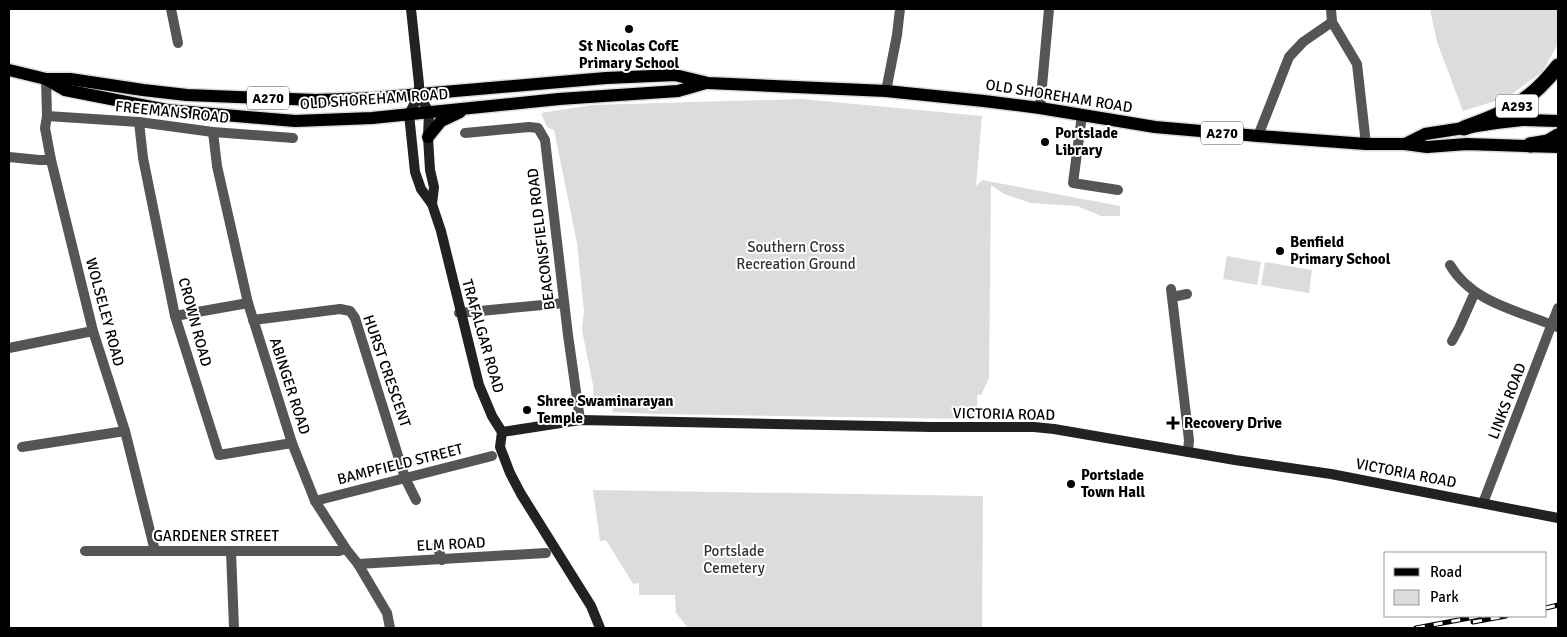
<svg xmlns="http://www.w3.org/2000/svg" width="1567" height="637" font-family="Signika,sans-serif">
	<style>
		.green { fill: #dcdcdc }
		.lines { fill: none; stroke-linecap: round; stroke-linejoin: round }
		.primary-casing { stroke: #dbdbdb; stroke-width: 15 }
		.highway-casing { stroke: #dbdbdb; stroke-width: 18 }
		.street { stroke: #555; stroke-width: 10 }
		.secondary { stroke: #222; stroke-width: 10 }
		.primary { stroke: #000; stroke-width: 12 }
		.highway { stroke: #000; stroke-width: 15 }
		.rail-casing { stroke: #000; stroke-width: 5 }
		.rail { stroke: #fff; stroke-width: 3; stroke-dasharray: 9; stroke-linecap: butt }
		.poi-dot { fill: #000; stroke: #fff; stroke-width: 2 }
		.labels { text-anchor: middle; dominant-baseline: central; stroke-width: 4; stroke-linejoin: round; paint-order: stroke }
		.shield { fill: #fff; stroke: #4c4c4c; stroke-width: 1 }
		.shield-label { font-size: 14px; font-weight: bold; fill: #000 }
		.poi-label { font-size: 15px; font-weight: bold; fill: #000; stroke: #fff; text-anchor: start }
		.street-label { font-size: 15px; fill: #000; stroke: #fff }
		.park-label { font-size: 15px; fill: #333; stroke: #fff }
	</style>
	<rect width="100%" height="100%" fill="#fff"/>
	<g class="green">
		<path d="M1430 9H1558V44L1542 72 1508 97 1463 111 1437 42Z"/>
		<path d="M802 99 982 116 976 186 982 180 1120 206V216H1101L1077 206 1031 203 1004 194 991 185 989 378 981 395H977V419L657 414 612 412 614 404 594 403 593 385 582 330 584 311 577 243 554 130 547 127 541 113 592 105Z"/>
		<path d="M1227 256 1261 262 1257 285 1223 279Z"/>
		<path d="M1265 262 1312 270 1309 293 1261 285Z"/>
		<path d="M593 490 983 496 982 627 994 628H688L676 613 675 595H639V583L633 584 606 540 600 541Z"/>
	</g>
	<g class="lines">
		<g class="primary-casing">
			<g id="primary">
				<path d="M9 70 46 79H70L143 90 187 95 316 100 374 98 606 78 675 75 708 83 886 91 984 101 1040 108 1155 127 1258 136 1366 144H1405L1427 147 1467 144 1558 147"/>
				<path d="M46 79 65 90 167 110 295 121 372 118 559 99 678 91 706 83"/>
				<path d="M428 137 441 121 460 112"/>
				<path d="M1405 144 1425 134 1496 123 1522 120 1558 121"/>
			</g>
		</g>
		<g class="highway-casing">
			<g id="highway">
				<path d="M1464 128C1507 113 1530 102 1558 66"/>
				<path d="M1530 145 1548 142 1558 136"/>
			</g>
		</g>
		<g class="street">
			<path d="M171 9 178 43"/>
			<path d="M1331 9 1332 22 1357 64 1366 144"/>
			<path d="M46 79 47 116 45 128 51 160 93 331 125 431 155 551"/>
			<path d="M886 91 897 35 900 9"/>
			<path d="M1040 108 1049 9"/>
			<path d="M1082 115 1073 183 1118 190"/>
			<path d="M47 116 139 122 213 132 293 138"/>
			<path d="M139 122 143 158 175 316 219 455 292 443"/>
			<path d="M213 132 217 166 248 303 292 443 315 501 346 549 358 564 387 613 390 628"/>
			<path d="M465 133 529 127 538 128 545 140 568 335 580 420"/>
			<path d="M1258 136 1289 57 1303 42 1332 22"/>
			<path d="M9 157 39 160H51"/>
			<path d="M1450 265C1472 303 1520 311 1557 327"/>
			<path d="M1171 289 1189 440 1188 452"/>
			<path d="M1172 297 1187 294"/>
			<path d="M459 313 564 303"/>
			<path d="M175 316 248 303"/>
			<path d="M253 320 340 309 350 311 355 318 405 478 416 500"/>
			<path d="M1452 341 1459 328 1475 292"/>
			<path d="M9 348 93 331"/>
			<path d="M22 447 125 431"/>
			<path d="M315 501 492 456"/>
			<path d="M1483 503 1558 308"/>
			<path d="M437 545 442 560"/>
			<path d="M85 551H339L346 549"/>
			<path d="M231 552 234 628"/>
			<path d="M358 564 546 553"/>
		</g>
		<g class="secondary">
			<path d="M411 9 419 84V95L409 114 415 172 421 189 432 204 441 231 479 385 492 416 502 432 500 447 510 473 521 494 591 606 600 628"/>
			<path d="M419 95 429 112 428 137 430 170 434 187 432 204"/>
			<path d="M502 432 580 420 931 427H1034L1054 429 1235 460 1331 474 1558 518"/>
		</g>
		<use href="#primary" class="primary"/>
		<use href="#highway" class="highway"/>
		<g class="rail-casing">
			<g id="rail">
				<path d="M1546 608 1558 605"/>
				<path d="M1473 622 1506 616"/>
				<path d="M1416 628 1480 616"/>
			</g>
		</g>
		<use href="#rail" class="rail"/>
	</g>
	<g class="poi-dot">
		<circle cx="629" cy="29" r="5"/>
		<circle cx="1045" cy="142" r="5"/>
		<circle cx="1280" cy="251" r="5"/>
		<circle cx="527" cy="410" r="5"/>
		<path d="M1170.5 415.5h5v5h5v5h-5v5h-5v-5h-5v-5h5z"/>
		<circle cx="1071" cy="484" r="5"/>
	</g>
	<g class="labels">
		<g class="shield">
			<rect x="247" y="86.5" width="42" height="23" rx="4"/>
			<rect x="1496" y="94.5" width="42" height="23" rx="4"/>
			<rect x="1201" y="121.5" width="42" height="23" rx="4"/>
		</g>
		<g class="shield-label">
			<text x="268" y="98">A270</text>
			<text x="1517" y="106">A293</text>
			<text x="1222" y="133">A270</text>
		</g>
		<g class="poi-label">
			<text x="629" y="46" text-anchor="middle">St Nicolas CofE<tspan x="629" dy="17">Primary School</tspan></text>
			<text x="1055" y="133">Portslade<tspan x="1055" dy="17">Library</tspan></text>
			<text x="1290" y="242">Benfield<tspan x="1290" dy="17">Primary School</tspan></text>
			<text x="537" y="401">Shree Swaminarayan<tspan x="537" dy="17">Temple</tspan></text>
			<text x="1184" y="423">Recovery Drive</text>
			<text x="1081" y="475">Portslade<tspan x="1081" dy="17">Town Hall</tspan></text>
		</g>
		<g class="street-label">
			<text transform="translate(1059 96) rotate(9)">OLD SHOREHAM ROAD</text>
			<text transform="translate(374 99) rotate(-4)">OLD SHOREHAM ROAD</text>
			<text transform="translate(172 112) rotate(6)">FREEMANS ROAD</text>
			<text transform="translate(541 239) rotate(-97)">BEACONSFIELD ROAD</text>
			<text transform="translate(105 312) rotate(75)">WOLSELEY ROAD</text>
			<text transform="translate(195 322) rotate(75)">CROWN ROAD</text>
			<text transform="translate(483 336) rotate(74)">TRAFALGAR ROAD</text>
			<text transform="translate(387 371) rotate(71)">HURST CRESCENT</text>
			<text transform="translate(290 386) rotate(72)">ABINGER ROAD</text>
			<text transform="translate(1507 401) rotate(-69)">LINKS ROAD</text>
			<text transform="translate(1004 414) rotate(1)">VICTORIA ROAD</text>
			<text transform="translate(400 464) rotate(-14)">BAMPFIELD STREET</text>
			<text transform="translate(1406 473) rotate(11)">VICTORIA ROAD</text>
			<text x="216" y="536">GARDENER STREET</text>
			<text transform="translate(451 544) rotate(-3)">ELM ROAD</text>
		</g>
		<g class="park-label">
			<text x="796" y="247">Southern Cross<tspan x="796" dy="17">Recreation Ground</tspan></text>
			<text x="734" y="551">Portslade<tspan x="734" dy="17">Cemetery</tspan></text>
		</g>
	</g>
	<rect width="1567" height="637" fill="none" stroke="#000000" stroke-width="20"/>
	<rect x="1384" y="552" width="162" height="65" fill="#ffffff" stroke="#999999"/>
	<rect x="1394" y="568" width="25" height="8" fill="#000000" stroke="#999999"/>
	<text x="1430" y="577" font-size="15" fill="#000000">Road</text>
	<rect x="1394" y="590" width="25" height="15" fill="#dcdcdc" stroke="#999999"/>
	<text x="1430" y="602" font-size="15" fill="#000000">Park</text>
</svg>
